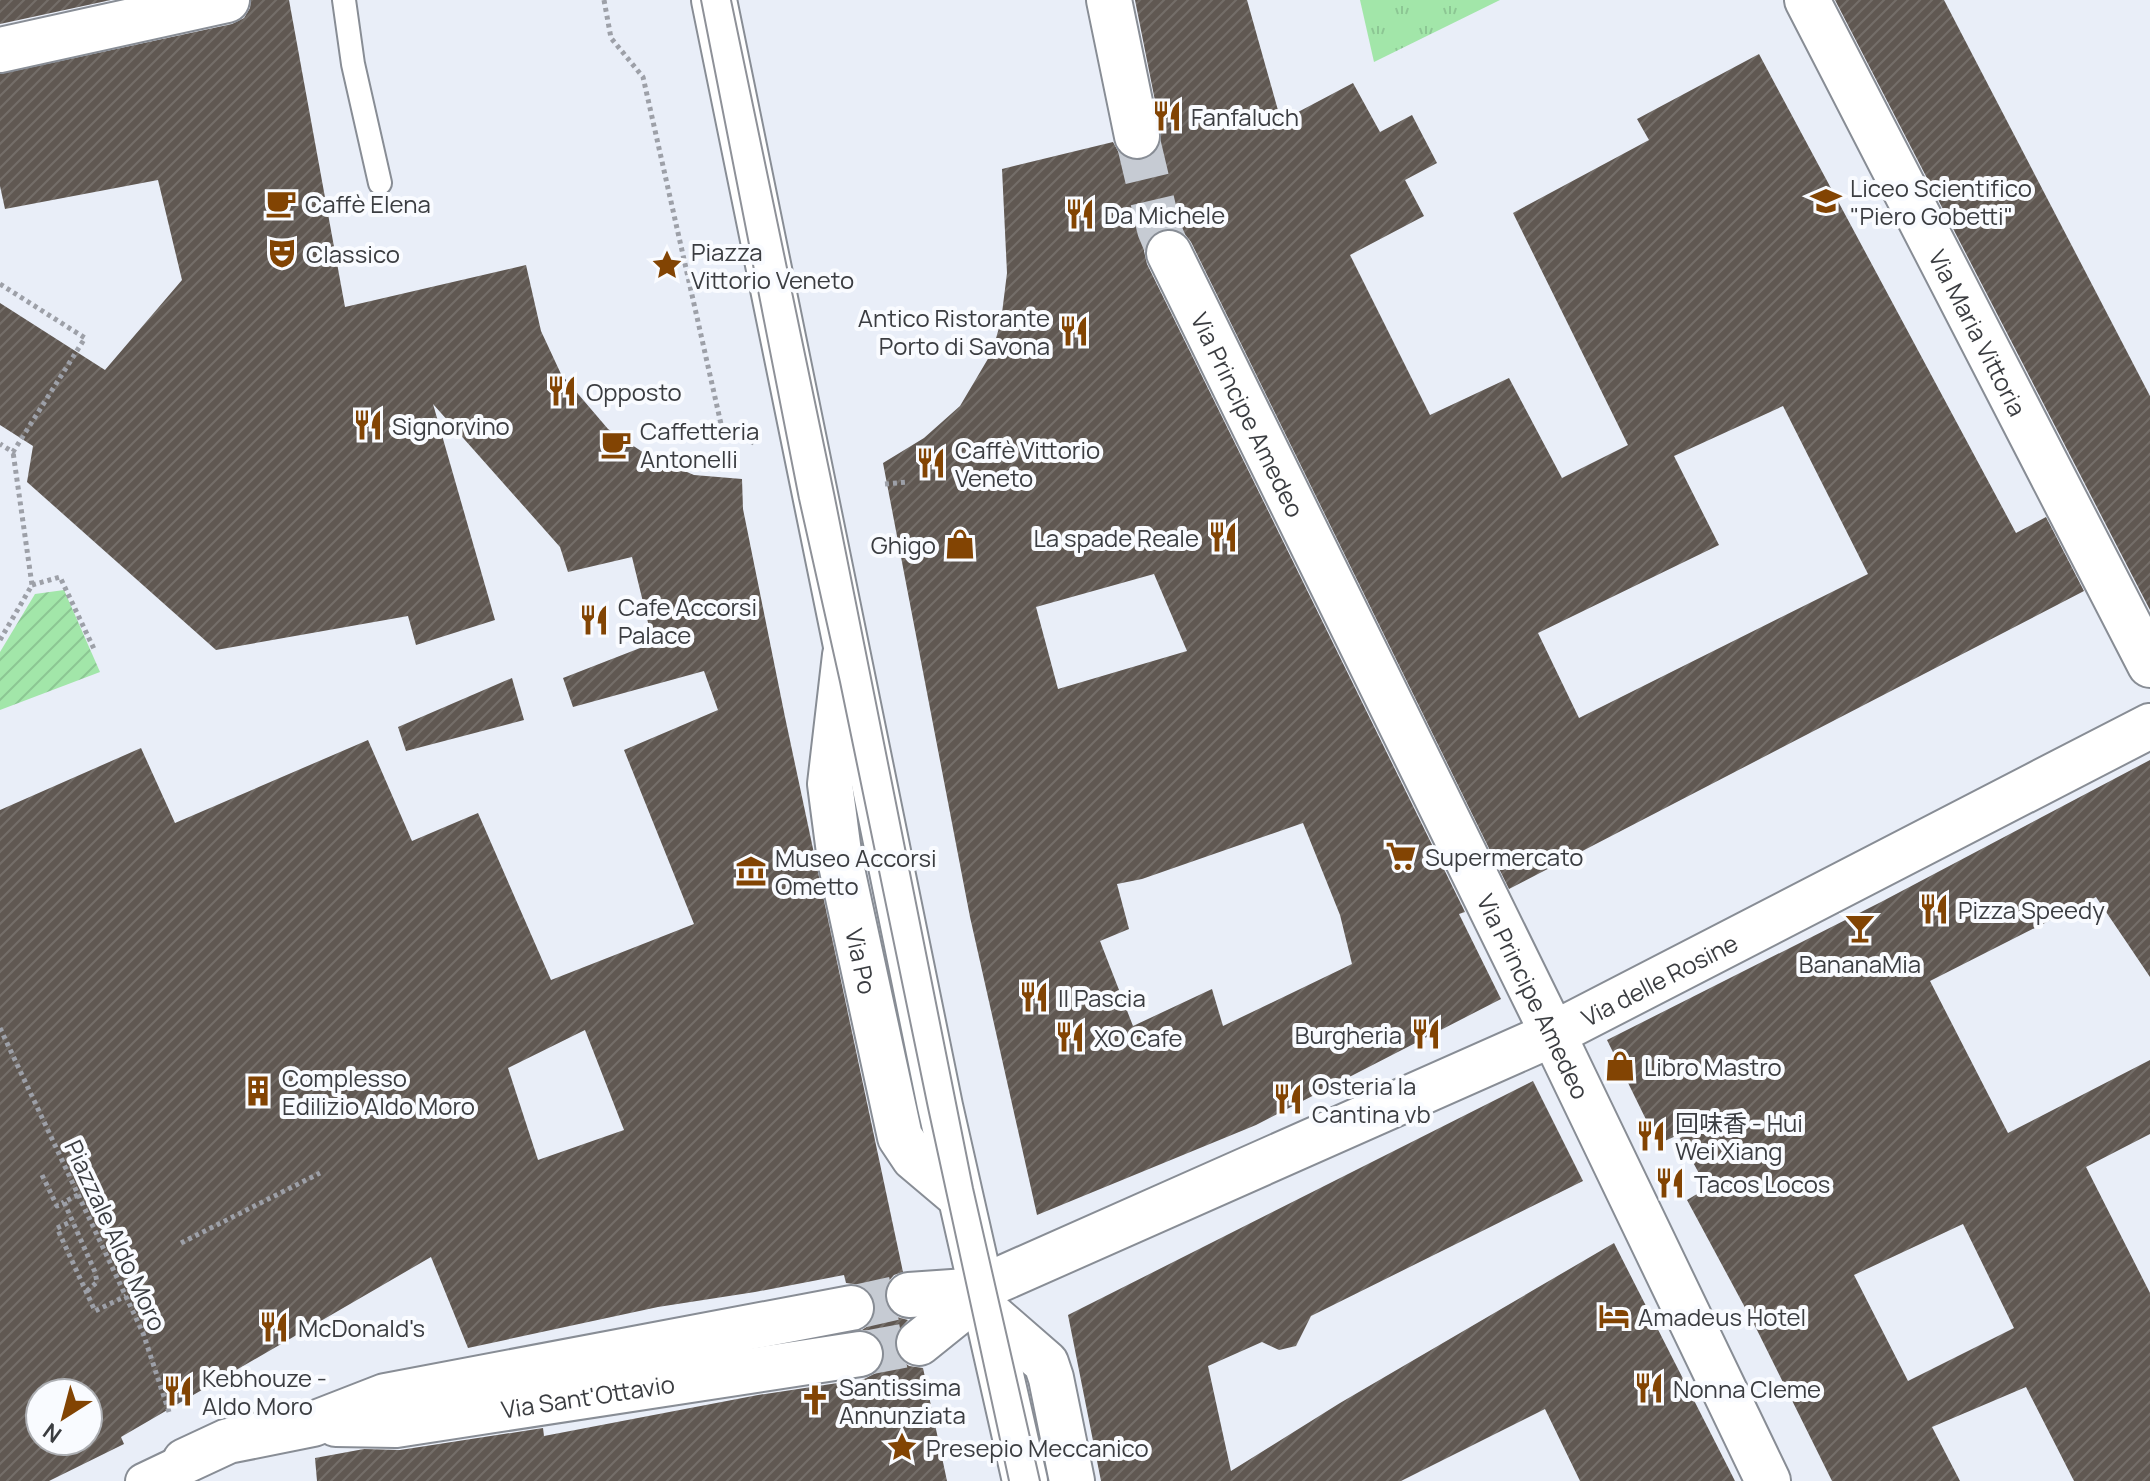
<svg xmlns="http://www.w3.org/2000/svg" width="2150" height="1481" font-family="Manrope,'Noto Sans SC',sans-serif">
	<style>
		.park { fill: url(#park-tufts) }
		.garden { fill: url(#garden-furrows) }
		.building { fill: url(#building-hatch); fill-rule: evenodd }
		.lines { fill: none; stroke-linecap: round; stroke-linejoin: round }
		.minor-tunnel { stroke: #c6cbd3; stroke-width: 44; stroke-dasharray: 44 22; stroke-linecap: butt }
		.service-casing { stroke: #888d95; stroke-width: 26 }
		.pedestrian-casing { stroke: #888d95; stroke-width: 38 }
		.minor-casing { stroke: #888d95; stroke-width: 48 }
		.tertiary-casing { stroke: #888d95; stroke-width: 48 }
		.path { stroke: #9da0a8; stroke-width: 5; stroke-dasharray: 4 4; stroke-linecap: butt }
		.service { stroke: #fff; stroke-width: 22 }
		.pedestrian { stroke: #fff; stroke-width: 34 }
		.minor { stroke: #fff; stroke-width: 44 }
		.tertiary { stroke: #fff; stroke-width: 44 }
		.tram { stroke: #8e9198; stroke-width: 2 }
		.labels { text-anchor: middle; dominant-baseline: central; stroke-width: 8; stroke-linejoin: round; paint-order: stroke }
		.poi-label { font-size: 24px; fill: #3b3d41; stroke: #f9fbff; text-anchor: start }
		.street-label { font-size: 24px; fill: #3b3d41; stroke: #f9fbff }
	</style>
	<defs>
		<pattern id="park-tufts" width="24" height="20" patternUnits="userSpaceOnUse" patternTransform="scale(2)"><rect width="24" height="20" fill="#a2e6a9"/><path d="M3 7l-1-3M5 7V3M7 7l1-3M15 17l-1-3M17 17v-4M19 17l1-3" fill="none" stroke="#8cc693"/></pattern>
		<pattern id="garden-furrows" width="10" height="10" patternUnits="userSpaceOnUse" patternTransform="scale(2)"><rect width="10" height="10" fill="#a2e6a9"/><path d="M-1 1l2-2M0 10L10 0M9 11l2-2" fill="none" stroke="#8cc693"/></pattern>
		<pattern id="building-hatch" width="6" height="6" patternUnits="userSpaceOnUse" patternTransform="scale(2)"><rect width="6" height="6" fill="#605852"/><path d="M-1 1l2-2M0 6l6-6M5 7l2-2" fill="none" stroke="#746e69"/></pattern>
	</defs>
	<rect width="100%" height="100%" fill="#e9eef8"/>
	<path class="park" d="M1360 0H1500L1374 62Z"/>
	<path class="garden" d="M64 590 100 672 0 710V652L35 594Z"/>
	<g class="building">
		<path d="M0 0H111L0 24Z"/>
		<path d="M251 0H289L345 307 526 265 541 331 561 374 608 429 647 455 694 475 742 479 743 509 785 717 903 1272 894 1275 887 1283 884 1298 889 1310 897 1317 908 1320 896 1333 895 1348 899 1358 909 1366 923 1368 947 1481H317L315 1458 364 1449 400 1450 543 1428 544 1436 758 1395 864 1379 876 1373 883 1362 884 1349 880 1339 870 1331 862 1330 868 1326 874 1317 875 1303 869 1291 860 1285 846 1283 844 1275 755 1292 658 1307 468 1348 431 1257 121 1437 124 1444 49 1481H0V810L141 748 175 823 368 740 412 841 478 813 551 980 694 924 624 750 718 710 704 671 573 707 563 678 653 643 632 557 568 572 560 547 433 404 495 620 416 645 408 616 216 650 27 482 33 446 0 425V303L105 370 182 280 158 180 5 209 0 186V74L232 24 244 18 250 8ZM585 1030 624 1130 538 1160 508 1068ZM40 1393H88V1441H40Z"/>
		<path d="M1135 0H1247L1281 121 1353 83 1380 132 1412 115 1437 163 1405 180 1424 216 1350 255 1430 415 1509 378 1562 478 1628 445 1513 213 1649 140 1637 119 1759 54 2016 533 2046 517 2084 591 1509 889 1191 242 1184 233 1171 228 1157 231 1148 240 1144 251 1147 264 1465 912 1459 914 1501 999 1256 1125 1037 1215 970 917 883 463 924 438 960 406 992 352 1001 321 1007 273 1002 169 1113 142 1119 153 1128 159 1141 161 1153 155 1160 145 1161 131ZM1783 406 1868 574 1579 718 1538 633 1719 545 1674 456ZM1154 574 1187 651 1058 689 1036 607ZM1303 823 1340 915 1352 964 1223 1026 1212 989 1133 1026 1100 941 1129 929 1117 884 1142 879Z"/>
		<path d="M1835 0H1944L2150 396V610Z"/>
		<path d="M512 678 524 720 406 751 398 727Z"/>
		<path d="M2150 760V977L2096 897 1930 981 2008 1133 2150 1060V1134L2086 1167 2150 1293V1481H2074L2026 1387 1932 1427 1960 1481H1832L1756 1328 1687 1200 1707 1188 1678 1135 1658 1144 1607 1040 1881 902ZM1963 1224 2014 1328 1908 1381 1854 1275Z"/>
		<path d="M1533 1081 1583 1181 1311 1316 1296 1346 1279 1350 1262 1342 1208 1366 1231 1471 1340 1403 1614 1243 1735 1481H1580L1545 1409 1401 1481H1101L1068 1315Z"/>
	</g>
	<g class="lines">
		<g class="minor-tunnel">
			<path d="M1137 136 1159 229 1169 253"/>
			<path d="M851 1308 909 1295"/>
			<path d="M860 1354 919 1343"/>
		</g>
		<g class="service-casing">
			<path id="service" d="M344 0 353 64 380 183"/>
		</g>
		<g class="pedestrian-casing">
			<path id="pedestrian" d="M143 1481 185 1461"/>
		</g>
		<g class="minor-casing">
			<g id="minor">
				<path d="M1109 0 1137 136"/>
				<path id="s1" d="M1807 0 2150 665"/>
				<path d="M0 50 227 0"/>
				<path id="s2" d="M1169 253 1553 1034 1768 1481"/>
				<path id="s3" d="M845 655 830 784 840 860 900 1137 914 1158 959 1196"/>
				<path d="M909 1295 981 1290"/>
				<path d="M985 1310 1046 1363 1051 1378 1072 1481"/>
				<path id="s4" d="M919 1343 970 1302 981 1290 994 1282 1553 1034 2150 726"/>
				<path id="s5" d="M336 1424 396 1425 860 1354"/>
				<path d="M185 1461 228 1441 313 1424 385 1396 851 1308"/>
			</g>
		</g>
		<g class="tertiary-casing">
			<path id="tertiary" d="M714 0 940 1106 1025 1481"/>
		</g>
		<g class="path">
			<path d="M604 0 611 38 643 77 721 424 754 443"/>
			<path d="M0 284 85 338 13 452 0 444"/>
			<path d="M885 484 908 482"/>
			<path d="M32 585 60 577 95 651"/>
			<path d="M0 640 32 585 13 452"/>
			<path d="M0 1028 143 1333 170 1415"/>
			<path d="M42 1175 57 1206 64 1202"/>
			<path d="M78 1195 64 1202 95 1272 97 1282 86 1292"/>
			<path d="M68 1223 57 1228 95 1311 126 1296"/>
			<path d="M181 1243 320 1173"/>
		</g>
		<use href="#service" class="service"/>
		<use href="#pedestrian" class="pedestrian"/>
		<use href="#minor" class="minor"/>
		<use href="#tertiary" class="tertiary"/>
		<g class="tram">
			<path d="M701 0 799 499 840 682 928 1108 1009 1481"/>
			<path d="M731 0 834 493 973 1188 1040 1481"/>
		</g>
	</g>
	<defs>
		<g id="restaurant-bare" transform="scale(2.4)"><path d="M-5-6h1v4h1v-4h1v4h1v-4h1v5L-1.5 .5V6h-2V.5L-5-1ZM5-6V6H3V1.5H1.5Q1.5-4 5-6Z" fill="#824403" stroke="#f9fbff" stroke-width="2.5" paint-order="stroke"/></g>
		<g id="school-bare" transform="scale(2.4)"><path d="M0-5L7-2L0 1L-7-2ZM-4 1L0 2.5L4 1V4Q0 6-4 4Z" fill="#824403" stroke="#f9fbff" stroke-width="2.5" paint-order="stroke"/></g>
		<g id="cafe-bare" transform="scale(2.4)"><path d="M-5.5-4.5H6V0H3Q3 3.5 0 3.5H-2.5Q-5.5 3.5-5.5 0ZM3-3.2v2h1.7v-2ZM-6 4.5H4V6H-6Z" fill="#824403" stroke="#f9fbff" stroke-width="2.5" paint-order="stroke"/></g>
		<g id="theatre-bare" transform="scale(2.4)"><path d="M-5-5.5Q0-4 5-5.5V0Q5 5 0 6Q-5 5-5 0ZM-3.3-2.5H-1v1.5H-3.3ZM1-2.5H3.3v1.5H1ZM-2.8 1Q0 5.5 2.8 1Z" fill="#824403" stroke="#f9fbff" stroke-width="2.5" paint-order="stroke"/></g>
		<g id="sight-bare" transform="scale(2.4)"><path d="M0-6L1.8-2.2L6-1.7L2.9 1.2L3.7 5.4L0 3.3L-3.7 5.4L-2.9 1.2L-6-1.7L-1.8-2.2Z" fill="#824403" stroke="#f9fbff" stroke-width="2.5" paint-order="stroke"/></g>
		<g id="shop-bare" transform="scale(2.4)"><path d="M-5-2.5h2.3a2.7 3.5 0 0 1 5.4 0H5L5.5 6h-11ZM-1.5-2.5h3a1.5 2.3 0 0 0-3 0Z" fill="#824403" stroke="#f9fbff" stroke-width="2.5" paint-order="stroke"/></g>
		<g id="supermarket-bare" transform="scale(2.4)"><path d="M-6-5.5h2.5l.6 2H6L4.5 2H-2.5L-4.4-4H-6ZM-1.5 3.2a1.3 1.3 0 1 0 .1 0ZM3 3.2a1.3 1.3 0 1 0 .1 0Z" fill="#824403" stroke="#f9fbff" stroke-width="2.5" paint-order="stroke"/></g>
		<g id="museum-bare" transform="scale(2.4)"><path d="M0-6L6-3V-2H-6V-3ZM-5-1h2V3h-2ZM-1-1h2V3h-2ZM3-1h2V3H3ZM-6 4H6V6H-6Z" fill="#824403" stroke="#f9fbff" stroke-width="2.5" paint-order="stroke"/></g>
		<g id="bar-bare" transform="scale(2.4)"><path d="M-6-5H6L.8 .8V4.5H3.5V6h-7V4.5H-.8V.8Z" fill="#824403" stroke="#f9fbff" stroke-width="2.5" paint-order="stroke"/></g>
		<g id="building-bare" transform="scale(2.4)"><path d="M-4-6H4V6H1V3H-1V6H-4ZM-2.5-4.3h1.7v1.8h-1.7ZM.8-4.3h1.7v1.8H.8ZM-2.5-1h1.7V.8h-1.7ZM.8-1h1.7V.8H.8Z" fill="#824403" stroke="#f9fbff" stroke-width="2.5" paint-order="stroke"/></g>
		<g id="hotel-bare" transform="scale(2.4)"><path d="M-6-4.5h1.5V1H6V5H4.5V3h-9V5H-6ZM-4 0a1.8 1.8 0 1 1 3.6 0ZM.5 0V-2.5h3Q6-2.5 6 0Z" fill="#824403" stroke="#f9fbff" stroke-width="2.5" paint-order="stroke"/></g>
		<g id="church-bare" transform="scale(2.4)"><path d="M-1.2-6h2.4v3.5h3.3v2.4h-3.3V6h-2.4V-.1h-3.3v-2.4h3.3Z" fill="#824403" stroke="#f9fbff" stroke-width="2.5" paint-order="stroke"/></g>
	</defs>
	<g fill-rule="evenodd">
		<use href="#restaurant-bare" x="1167" y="116"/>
		<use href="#school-bare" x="1826" y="201"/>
		<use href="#cafe-bare" x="281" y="203"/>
		<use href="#restaurant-bare" x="1080" y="214"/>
		<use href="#theatre-bare" x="282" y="253"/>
		<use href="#sight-bare" x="667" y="265"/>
		<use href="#restaurant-bare" x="1074" y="331"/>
		<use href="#restaurant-bare" x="562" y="391"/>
		<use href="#restaurant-bare" x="368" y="425"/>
		<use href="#cafe-bare" x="616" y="444"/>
		<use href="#restaurant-bare" x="931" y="463"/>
		<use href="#restaurant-bare" x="1223" y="537"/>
		<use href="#shop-bare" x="960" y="544"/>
		<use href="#restaurant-bare" x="594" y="620"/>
		<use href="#supermarket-bare" x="1401" y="856"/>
		<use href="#museum-bare" x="751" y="871"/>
		<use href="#restaurant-bare" x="1934" y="909"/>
		<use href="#bar-bare" x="1860" y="928"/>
		<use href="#restaurant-bare" x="1034" y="997"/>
		<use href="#restaurant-bare" x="1426" y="1034"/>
		<use href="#restaurant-bare" x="1070" y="1037"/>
		<use href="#shop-bare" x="1620" y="1066"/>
		<use href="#building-bare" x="258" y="1091"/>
		<use href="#restaurant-bare" x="1288" y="1099"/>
		<use href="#restaurant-bare" x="1651" y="1136"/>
		<use href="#restaurant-bare" x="1670" y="1183"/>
		<use href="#hotel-bare" x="1614" y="1316"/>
		<use href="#restaurant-bare" x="274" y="1327"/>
		<use href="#restaurant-bare" x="1649" y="1388"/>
		<use href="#restaurant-bare" x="178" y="1391"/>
		<use href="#church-bare" x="815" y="1400"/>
		<use href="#sight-bare" x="902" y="1447"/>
	</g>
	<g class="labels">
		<g class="poi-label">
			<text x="1191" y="116">Fanfaluch</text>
			<text x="1850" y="187">Liceo Scientifico<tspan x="1850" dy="28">"Piero Gobetti"</tspan></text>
			<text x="305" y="203">Caffè Elena</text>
			<text x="1104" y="214">Da Michele</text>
			<text x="691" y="251">Piazza<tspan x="691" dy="28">Vittorio Veneto</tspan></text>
			<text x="306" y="253">Classico</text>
			<text x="1050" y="317" text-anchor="end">Antico Ristorante<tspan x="1050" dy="28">Porto di Savona</tspan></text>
			<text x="586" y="391">Opposto</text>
			<text x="392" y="425">Signorvino</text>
			<text x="640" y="430">Caffetteria<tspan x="640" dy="28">Antonelli</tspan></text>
			<text x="955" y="449">Caffè Vittorio<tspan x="955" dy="28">Veneto</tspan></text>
			<text x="1199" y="537" text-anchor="end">La spade Reale</text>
			<text x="936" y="544" text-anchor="end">Ghigo</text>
			<text x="618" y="606">Cafe Accorsi<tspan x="618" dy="28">Palace</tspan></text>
			<text x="1425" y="856">Supermercato</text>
			<text x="775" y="857">Museo Accorsi<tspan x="775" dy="28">Ometto</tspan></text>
			<text x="1958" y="909">Pizza Speedy</text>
			<text x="1860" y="963" text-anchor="middle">BananaMia</text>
			<text x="1058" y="997">Il Pascia</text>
			<text x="1402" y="1034" text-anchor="end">Burgheria</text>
			<text x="1094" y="1037">XO Cafe</text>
			<text x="1644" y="1066">Libro Mastro</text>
			<text x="282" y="1077">Complesso<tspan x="282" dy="28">Edilizio Aldo Moro</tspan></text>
			<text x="1312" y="1085">Osteria la<tspan x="1312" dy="28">Cantina vb</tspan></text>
			<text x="1675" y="1122">回味香 - Hui<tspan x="1675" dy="28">Wei Xiang</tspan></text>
			<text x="1694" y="1183">Tacos Locos</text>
			<text x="1638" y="1316">Amadeus Hotel</text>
			<text x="298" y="1327">McDonald's</text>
			<text x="202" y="1377">Kebhouze -<tspan x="202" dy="28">Aldo Moro</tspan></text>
			<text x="839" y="1386">Santissima<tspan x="839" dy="28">Annunziata</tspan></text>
			<text x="1673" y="1388">Nonna Cleme</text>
			<text x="926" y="1447">Presepio Meccanico</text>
		</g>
		<g class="street-label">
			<text stroke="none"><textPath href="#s1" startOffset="374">Via Maria Vittoria</textPath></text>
			<text stroke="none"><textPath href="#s2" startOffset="180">Via Principe Amedeo</textPath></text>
			<text stroke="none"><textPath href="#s3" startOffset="310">Via Po</textPath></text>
			<text stroke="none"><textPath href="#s4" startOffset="828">Via delle Rosine</textPath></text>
			<text stroke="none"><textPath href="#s2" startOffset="828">Via Principe Amedeo</textPath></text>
			<text transform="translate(116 1235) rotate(65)">Piazzale Aldo Moro</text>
			<text stroke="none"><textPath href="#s5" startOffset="254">Via Sant'Ottavio</textPath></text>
		</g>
	</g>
	<g transform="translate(64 1417) rotate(216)"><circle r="38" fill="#f9fbff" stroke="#adafb3" stroke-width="2"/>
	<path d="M0-6L14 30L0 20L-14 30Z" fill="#824403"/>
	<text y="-12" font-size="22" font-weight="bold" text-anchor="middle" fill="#3b3d41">N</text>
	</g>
</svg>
